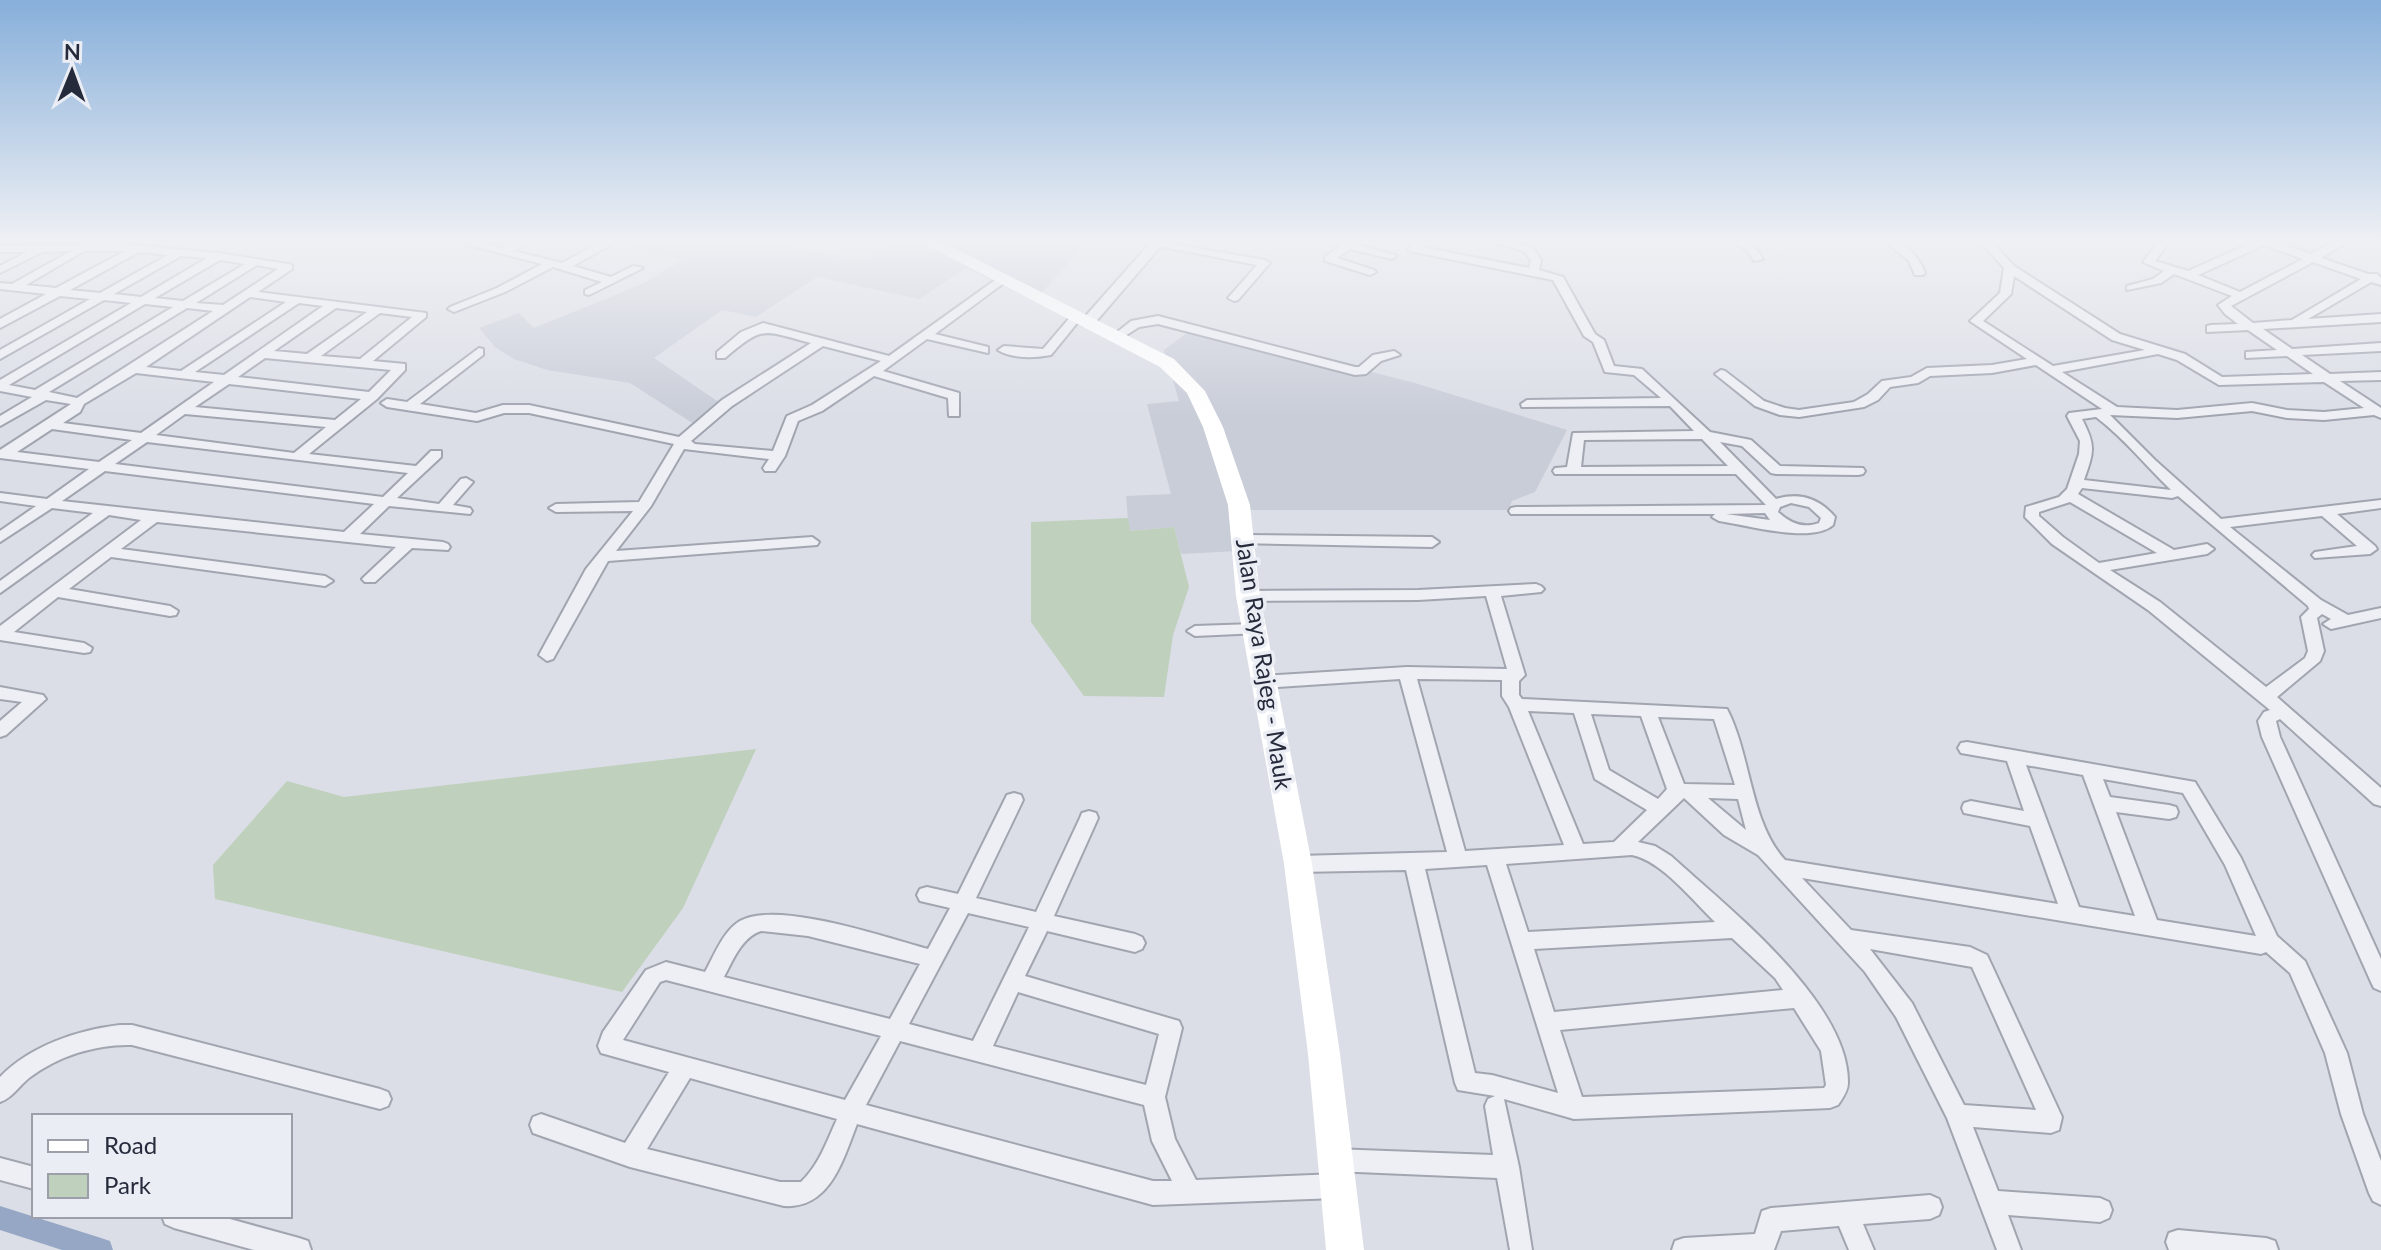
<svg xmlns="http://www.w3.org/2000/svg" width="2381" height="1250" font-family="Lato,sans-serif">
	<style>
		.built { fill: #c9cdd8 }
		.green { fill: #bfd0bd }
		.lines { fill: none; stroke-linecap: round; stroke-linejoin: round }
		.canal { fill: #96a7c6; fill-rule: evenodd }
		.minor-casing { stroke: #a1a5b0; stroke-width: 4 }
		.tertiary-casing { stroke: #a1a5b0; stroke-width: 4 }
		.minor { fill: #eeeff4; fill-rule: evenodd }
		.tertiary { fill: #eeeff4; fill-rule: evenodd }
		.secondary { fill: #fff; fill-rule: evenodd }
		.labels { text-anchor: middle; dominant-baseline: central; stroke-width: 7; stroke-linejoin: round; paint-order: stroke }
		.street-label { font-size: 24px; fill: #262b3c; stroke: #ebedf4 }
	</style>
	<rect width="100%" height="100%" fill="#dbdee6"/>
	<g class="built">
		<path d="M642 241H766L852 260 866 259 897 241H914L931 250 945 241H1088L1034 301 966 268 919 299 817 277 756 317 722 310 654 358 723 405 694 424 630 383 547 370 514 359 495 347 479 328 519 313 534 328 642 284 683 260 632 247Z"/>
		<path d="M1195 327 1415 383 1567 430 1535 492 1512 501 1508 510H1246L1256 550 1181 554 1174 527 1129 531 1126 496 1171 494 1147 404 1179 401 1164 350Z"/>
	</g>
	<g class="green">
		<path d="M1128 518 1130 531 1174 527 1189 587 1173 635 1164 697 1084 696 1031 622V522Z"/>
		<path d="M756 749 683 908 622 992 215 899 213 865 287 781 344 797Z"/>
	</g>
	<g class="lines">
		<path class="canal" d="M0 1206 101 1238 110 1241 113 1250H62L0 1230Z"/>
		<g class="minor-casing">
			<g id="minor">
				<path d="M453 241H473L502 248 518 241H532L514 251 562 263 603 241H617L573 266 611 277 633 266 643 268 589 295 585 294V290L602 282 553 267 505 292 454 312 448 309 450 307 497 288 542 264Z"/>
				<path d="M1154 241 1265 260 1270 263 1238 300 1234 301 1228 298 1257 265 1158 246 1154 245Z"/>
				<path d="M1346 241H1358L1356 244 1397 256 1392 259 1350 249 1337 258 1374 270 1376 272 1370 275 1325 261V257Z"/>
				<path d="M1416 241H1428L1422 247 1529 268 1531 260 1524 251 1488 241H1508L1532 247 1541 260 1539 270 1563 277 1595 334 1604 340 1614 366 1642 369 1710 432 1751 440 1780 466 1863 468 1865 471 1863 474 1858 475 1776 474 1771 473 1742 446 1720 442 1776 499C1799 492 1819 498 1835 517L1833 525C1812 544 1747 525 1719 521L1712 517 1715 514H1511L1509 511 1511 508 1516 507 1766 505 1736 474H1555L1553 471 1555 468 1567 467 1573 433 1694 431 1670 406 1522 407 1521 404 1527 400 1661 398 1634 375 1605 372 1593 342 1584 336 1553 280 1409 251 1408 249ZM1702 439 1728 466 1581 467 1584 440ZM1791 503 1809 507 1821 518 1819 523C1803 529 1790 523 1778 512L1780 507ZM1765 513 1770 520 1726 514Z"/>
				<path d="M1731 241C1748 241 1755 245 1763 259L1754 261 1748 251Z"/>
				<path d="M1885 241C1905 241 1918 255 1925 273L1923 275H1915L1909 261Z"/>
				<path d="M1980 241H1991L2014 266 2120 334 2185 354 2222 377 2313 374 2287 356 2246 358V352L2277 350 2248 330 2207 332V326L2211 325 2238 324 2225 314 2218 305 2232 296 2174 274 2161 283 2127 290V286L2153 279 2164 271 2143 262 2159 241H2170L2155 261 2188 271 2256 241H2273L2311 254 2335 241H2349L2321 258 2368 274H2377L2381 278V285L2371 282 2308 319 2381 314V322L2263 329 2292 349 2381 343V351L2302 355 2330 374 2381 372V380L2340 381 2381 408V418L2374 415 2324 420 2287 418 2252 411 2177 418 2110 415 2155 460 2221 519 2381 500V508L2337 514 2375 546 2377 549 2370 554 2315 558 2312 555 2315 552 2357 546 2322 516 2230 527 2321 600 2348 615 2381 608V618L2331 629 2323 624 2331 619 2322 614 2317 618 2324 651 2320 661 2277 697 2381 788V806L2374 804 2280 719 2276 721 2280 737 2381 959V991L2374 988 2371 982 2262 737 2258 721 2264 712 2270 710 2148 610 2052 544 2025 517 2026 507 2059 497 2067 489 2079 454 2080 441 2067 416 2069 413 2102 409 2036 365 1992 373 1930 376 1918 383 1890 387 1878 400 1864 407 1799 417 1780 415 1755 406 1715 374 1721 370 1725 371 1764 401 1785 408 1799 410 1854 402 1868 394 1882 381 1911 377 1927 368 1992 365 2027 359 1970 321 2000 293 2004 268ZM2264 245 2303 259 2240 292 2198 275ZM2313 262 2361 279 2292 320 2253 323 2231 306ZM2014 276 2112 340 2145 350 2053 366 1983 321 2011 294ZM2158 354 2177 360 2219 385 2324 382 2364 408 2324 412 2287 410 2252 403 2177 410 2117 407 2062 372ZM2096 417C2124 438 2146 466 2171 490L2084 480C2094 451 2096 446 2082 419ZM2082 488 2172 498 2178 496 2308 606 2309 609 2301 617 2308 651 2305 658 2266 687 2160 602 2110 570 2207 554 2214 549 2207 544 2174 550 2078 494ZM2070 502 2157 553 2099 563 2063 537 2039 516V512Z"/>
				<path d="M122 244 218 253 288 264 292 265V269L258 292 426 313V317L373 361 405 364V370L377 399 309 454 416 466 431 451H441V457L397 498 439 504 461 479 466 478 473 482 453 505 470 508 472 511 470 514 389 506 360 534 443 542 448 544 450 547 448 550 412 548 375 582H365L362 579 365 576 396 547 157 522 121 549 325 576 333 581 325 586 111 557 69 589 170 606 178 611 176 615 170 616 58 597 14 632 84 643 92 648 90 652 84 653 0 640V626L141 520 109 515 0 593V581L93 513 52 508 0 542V531L36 506 0 501V493L47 499 89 469 0 458V450L71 404 46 400 0 426V416L32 397 0 391V380L131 303 104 300 0 359V350L90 299 60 296 0 328V319L46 294 0 289V283L12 284 71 251 42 252 0 273V266L27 252H0V246ZM84 251H125L56 288 26 285ZM139 252 168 255 100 293 70 290ZM181 256 207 258 141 297 114 294ZM220 260 245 264 183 301 155 298ZM257 265 278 269 223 305 196 303ZM250 297 286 302 181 371 146 367ZM299 303 323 306 224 375 195 372ZM145 304 173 307 35 390 9 385ZM187 308 213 311 77 398 49 392ZM336 308 367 312 307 354 274 351ZM380 313 412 317 360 359 321 356ZM265 358 391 370 369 392 238 377ZM136 373 214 382 141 433 63 423 80 412 84 404ZM229 384 361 399 335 420 195 407ZM185 414 326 427 294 453 156 435ZM52 429 132 440 99 462 17 452ZM147 442 408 473 383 497 115 464ZM105 471 374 504 344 532 62 501Z"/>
				<path d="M998 278 1008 280 935 334 988 347V353L927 339 883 371 959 393V416H949L948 398 874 376 822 411 798 421 785 456 775 471H765L763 468 769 459 684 449 651 506 616 551 812 537 819 542 817 545 608 561 553 659 547 661 539 655 586 569 633 511 556 512 549 508 556 504 639 502 674 444 529 413H504L477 421 387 407 381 403 387 399 407 402 479 348 483 349V355L420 404 476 413 503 405H529L679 437 722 400 811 343C763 331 765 324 725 358H717V352L741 332 763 323 889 356ZM823 346 881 361 812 405 787 416 773 451 695 444 691 441 732 406Z"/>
				<path d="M1076 313 1082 317 1051 355C1035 358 1012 359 998 350L1004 346 1043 349 1072 315Z"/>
				<path d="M1158 316 1355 367H1359L1373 355 1394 351 1400 355 1381 361 1366 374 1355 375 1158 324 1139 327 1117 341 1111 337 1131 321Z"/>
				<path d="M1244 535 1432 537 1439 542 1432 547 1239 543 1237 540Z"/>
				<path d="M1536 584 1541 586 1544 589 1541 592 1501 596 1525 675 1519 681V695L1522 699 1727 709C1751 755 1750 822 1785 860L2058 904 2030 826 1964 813 1962 808 1964 803 1971 801 2024 811 2007 761 1961 753 1958 748 1961 743 1967 742 2195 782 2241 858 2277 936 2305 961 2347 1053 2363 1114 2381 1161V1205L2373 1201 2369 1193 2341 1114 2325 1053 2290 973 2266 952 2261 954 1802 878 1851 930 1970 947 1987 955 2062 1117 2059 1130 2051 1133 1973 1127 1998 1191 2100 1198 2109 1202 2112 1210 2109 1218 2100 1222 2008 1215 2021 1250H1997L1947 1118 1896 1017 1865 972 1758 855 1724 835 1684 798 1638 842 1655 846 1671 856C1727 907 1849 1002 1848 1083 1848 1091 1842 1099 1838 1105L1830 1108 1574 1119 1504 1099 1519 1167 1532 1250H1510L1497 1178 1334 1171 1326 1168 1322 1160 1326 1152 1334 1149 1493 1155 1485 1106 1488 1099 1495 1096 1458 1090 1455 1083 1406 870 1298 872 1291 869 1288 864 1291 859 1298 856 1447 852 1400 679 1262 688 1254 682 1262 676 1407 667 1507 669 1486 596 1418 600 1248 601 1240 596 1248 591 1418 590ZM1417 679 1502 680V696L1509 707 1564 845 1465 851ZM1528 711 1574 713 1595 779 1647 810 1614 842 1583 844ZM1591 714 1641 716 1667 789 1658 799 1609 770ZM1658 717 1714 719 1735 785 1684 784ZM2026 765 2083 775 2135 916 2079 907ZM2103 779 2183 793 2225 865 2256 936 2157 920 2116 812 2169 819 2176 817 2178 812 2176 807 2169 805 2110 797ZM1708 798 1738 799 1746 830ZM1632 855C1662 861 1693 901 1715 922L1528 932 1506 864ZM1487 865 1558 1093 1492 1075 1475 1073 1425 869ZM1732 938 1775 978 1783 990 1554 1012 1534 949ZM1870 949 1972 967 2036 1110 1964 1105 1912 1003ZM1794 1008 1821 1051 1826 1085 1824 1088 1582 1097 1560 1030Z"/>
				<path d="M1254 624 1260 625 1262 629 1260 633 1195 636 1187 631 1195 626Z"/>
				<path d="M0 687 43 695 46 699 6 735 0 737V721L22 702 0 699Z"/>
				<path d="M1014 793 1021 795 1023 800 976 898 1036 912 1080 818 1082 813 1089 811 1096 813 1098 818 1054 916 1135 934 1142 937 1145 943 1142 949 1135 952 1047 931 1025 976 1179 1021 1182 1028 1165 1097 1175 1139 1196 1180 1337 1174 1345 1178 1349 1186 1345 1194 1337 1198 1153 1205 857 1124C843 1160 830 1209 784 1206L630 1167 533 1133 530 1125 533 1117 541 1114 625 1143 669 1072 601 1053 598 1046 603 1032 646 970 666 962 705 972C714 956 723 931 740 921 777 900 887 938 928 949L950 908 920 901 917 895 920 889 927 887 958 894 1007 795ZM968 913 1029 927 973 1041 909 1024ZM761 931 808 936 920 964 890 1019 724 977C733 960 742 937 761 931ZM666 980 881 1036 845 1100 623 1040 660 982ZM1018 992 1159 1034 1146 1085 993 1046ZM900 1041 1144 1105 1152 1141 1172 1181H1153L866 1105ZM690 1078 837 1119C827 1141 819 1165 801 1182H780L647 1149Z"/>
				<path d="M120 1025H132L380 1089 388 1092 391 1099 388 1106 380 1109 132 1045C96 1044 58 1056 29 1078 19 1086 12 1098 0 1102V1077C30 1046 77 1030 120 1025Z"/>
				<path d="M0 1158 34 1167V1189L0 1180Z"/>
				<path d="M1930 1195 1939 1199 1942 1207 1939 1215 1930 1219 1863 1224 1874 1250H1849L1839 1226 1781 1231 1774 1250H1672L1675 1241 1684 1238 1755 1234 1762 1211 1771 1208Z"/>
				<path d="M162 1216H219L299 1238 308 1241 311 1250H254L174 1228 165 1224Z"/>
				<path d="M2178 1230 2266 1238 2275 1241 2278 1250H2169L2166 1242 2169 1233Z"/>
			</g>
		</g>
		<g class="tertiary-casing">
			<path id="tertiary" d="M1152 241H1165L1093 325H1083V319Z"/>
		</g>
		<use href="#minor" class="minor"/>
		<use href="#tertiary" class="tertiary"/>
		<path class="secondary" d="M919 241H940L1174 359 1205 391 1223 427 1250 505 1260 596 1312 864 1340 1054 1364 1250H1326L1308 1054 1284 864 1236 596 1228 505 1203 427 1187 393 1160 367Z"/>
	</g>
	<linearGradient id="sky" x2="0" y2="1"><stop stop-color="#87afda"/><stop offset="0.58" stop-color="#eff0f4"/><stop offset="1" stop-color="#eff0f4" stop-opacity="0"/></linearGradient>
	<rect width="2381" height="416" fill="url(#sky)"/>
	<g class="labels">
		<g class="street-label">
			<text transform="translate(1265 664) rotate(81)">Jalan Raya Rajeg - Mauk</text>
		</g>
	</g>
	<rect x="32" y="1114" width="260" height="104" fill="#ebedf4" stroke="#9c9faa" stroke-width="2"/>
	<rect x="48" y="1140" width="40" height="12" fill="#ffffff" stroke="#9c9faa" stroke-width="2"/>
	<text x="104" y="1154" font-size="24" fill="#262b3c">Road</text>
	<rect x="48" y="1174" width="40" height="24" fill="#bfd0bd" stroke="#9c9faa" stroke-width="2"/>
	<text x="104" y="1194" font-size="24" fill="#262b3c">Park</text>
	<g transform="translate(72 72) rotate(1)" stroke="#ebedf4" stroke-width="6" paint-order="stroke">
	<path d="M0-6L14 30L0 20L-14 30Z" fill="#262b3c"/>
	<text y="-12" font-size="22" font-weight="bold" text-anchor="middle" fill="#262b3c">N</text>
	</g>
</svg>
